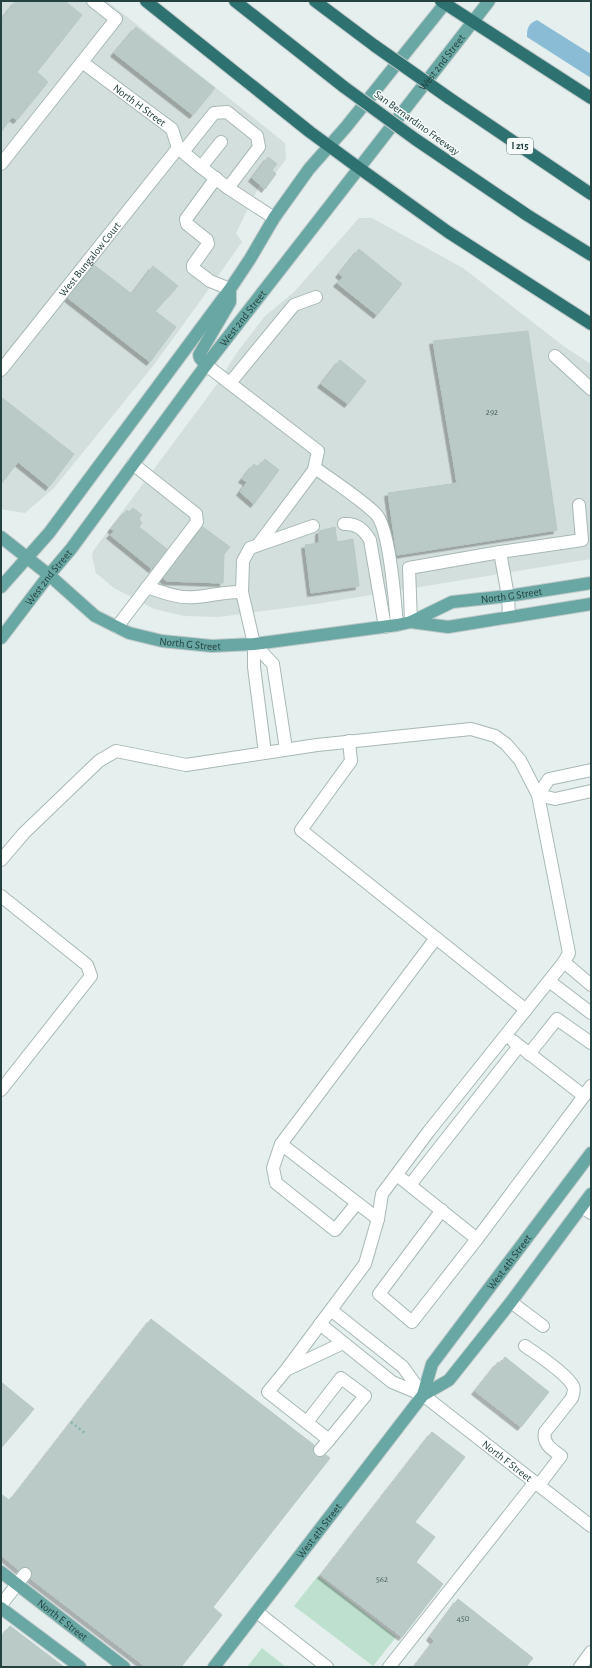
<svg xmlns="http://www.w3.org/2000/svg" width="592" height="1668" font-family="'Alegreya Sans',sans-serif">
	<style>
		.built { fill: #d3dfdc }
		.green { fill: #bde1ce }
		.water { fill: #8bbcd6 }
		.building { fill: #bacac6; stroke: #b7c9c5; filter: url(#shadow) }
		.lines { fill: none; stroke-linecap: round; stroke-linejoin: round }
		.minor-casing { stroke: #a7b8b6; stroke-width: 14 }
		.major-casing { stroke: #c1caca; stroke-width: 14 }
		.highway-casing { stroke: #c1caca; stroke-width: 14 }
		.path { stroke: #84b4af; stroke-width: 2.5; stroke-dasharray: 2 3; stroke-linecap: butt }
		.minor { stroke: #fff; stroke-width: 12 }
		.major { stroke: #68a7a3; stroke-width: 12 }
		.highway { stroke: #2d7170; stroke-width: 12 }
		.highway-bridge-casing { stroke: #c1caca; stroke-width: 14; stroke-linecap: butt }
		.highway-bridge { stroke: #2d7170; stroke-width: 12 }
		.labels { text-anchor: middle; dominant-baseline: central; stroke-width: 3; stroke-linejoin: round; paint-order: stroke }
		.number-label { font-size: 9px; fill: #496462 }
		.shield { fill: #f6fbfa; stroke: #627a78; stroke-width: 1 }
		.shield-label { font-size: 10px; font-weight: bold; fill: #234240 }
		.street-label { font-size: 11px; fill: #234240; stroke: #f6fbfa }
	</style>
	<defs>
		<filter id="shadow"><feDropShadow dx="-3.5" dy="3.5" stdDeviation="0" flood-color="#0004"/></filter>
	</defs>
	<rect width="100%" height="100%" fill="#e5efed"/>
	<g class="built">
		<path d="M1 1H107L285 143 286 159 272 178 261 182 236 233 242 242 201 300 153 366 54 488 25 513 1 509Z"/>
		<path d="M359 218H372L463 268 566 348 591 364V559L316 604 219 617 184 616 154 609 114 588 96 573 92 557 93 551 215 387 238 351 265 316 294 292Z"/>
	</g>
	<g class="green">
		<path d="M318 1576 396 1637 373 1666 294 1606Z"/>
		<path d="M262 1648 286 1667H247Z"/>
	</g>
	<path class="water" d="M537 20 591 54V78L527 37C527 28 528 24 537 20Z"/>
	<g class="building">
		<path d="M16 1H65L82 15 37 72 48 82 17 120 12 117 1 132V20Z"/>
		<path d="M136 27 215 88 193 115 114 53Z"/>
		<path d="M268 157 277 164 272 170 276 174 265 189 252 178Z"/>
		<path d="M359 249 402 284 377 315 337 283 343 277 339 274Z"/>
		<path d="M94 265 132 294 153 266 178 286 155 311 176 327 150 362 68 298Z"/>
		<path d="M528 331 557 530 397 555 388 493 457 483 433 341Z"/>
		<path d="M340 360 366 381 348 404 321 384Z"/>
		<path d="M1 397 74 454 49 487 18 462 1 484Z"/>
		<path d="M265 459 279 470 254 504 240 492 247 482 242 479 254 464 258 467Z"/>
		<path d="M133 508 142 515 139 519 142 523 139 527 167 549 152 569 110 535 114 531 111 529 127 510 129 512Z"/>
		<path d="M203 527 230 547 224 554 223 583 166 581 163 578Z"/>
		<path d="M335 527 337 542 353 539 359 586 311 593 305 545 319 543V531Z"/>
		<path d="M151 1319 314 1445 313 1452 315 1456 322 1457 326 1455 330 1458 213 1607 222 1615 181 1667H146L31 1579 32 1572 29 1568 23 1567 19 1570 1 1555V1494L9 1500 17 1492Z"/>
		<path d="M505 1357 549 1392 521 1427 475 1391 498 1362 500 1364Z"/>
		<path d="M1 1382 34 1409 1 1448Z"/>
		<path d="M432 1432 465 1457 415 1522 435 1537 416 1562 443 1584 402 1637 321 1575Z"/>
		<path d="M458 1599 533 1658 526 1667H414L434 1641 430 1637Z"/>
		<path d="M10 1626 64 1667H1V1637Z"/>
	</g>
	<g class="lines">
		<g class="minor-casing">
			<g id="minor">
				<path id="s1" d="M93 1 116 19 82 62 172 129 178 148 201 167 228 188 274 218"/>
				<path d="M183 152 214 113 227 112 257 136 259 147 228 188"/>
				<path d="M1 164 82 62"/>
				<path d="M201 167 221 142"/>
				<path d="M216 178 186 219 187 224 207 240 208 244 193 265V268L210 281 230 289"/>
				<path d="M555 356 591 389"/>
				<path d="M206 365 318 451 314 470"/>
				<path id="s2" d="M1 370 178 148"/>
				<path d="M230 383 294 305 316 297"/>
				<path d="M344 524C357 523 364 530 370 540L385 627"/>
				<path d="M258 545 314 470H318C336 483 361 499 376 514 390 529 395 603 397 625"/>
				<path d="M147 587C162 592 180 599 195 597 211 596 226 591 242 592"/>
				<path d="M509 616 508 596 500 552 582 540 579 505"/>
				<path d="M411 622 409 568 500 552"/>
				<path d="M117 627 197 522 196 514 133 464"/>
				<path d="M254 644 273 664 286 749"/>
				<path d="M349 741 351 761 301 830 436 938"/>
				<path d="M265 753 254 667V644L242 592 243 561 250 548 313 526"/>
				<path d="M538 795 549 779 591 770"/>
				<path d="M538 795 555 799 591 791"/>
				<path d="M1 860 24 833 99 761 116 751 186 765 317 745 471 729 495 736 506 744 520 760 538 795 569 953 564 962 429 1131 382 1194 378 1219 365 1264 286 1370 268 1392 329 1440 365 1396 341 1378 307 1422"/>
				<path d="M1 896 87 965 91 976 1 1090"/>
				<path d="M564 962 591 985"/>
				<path d="M549 981 591 1013"/>
				<path d="M513 1041 584 1096 591 1086"/>
				<path d="M529 1054 557 1019 591 1043"/>
				<path d="M281 1144 273 1168 276 1183 335 1230 357 1203"/>
				<path d="M397 1175 477 1239 412 1322 379 1294 442 1210"/>
				<path d="M410 1185 519 1046"/>
				<path d="M582 1207 591 1213"/>
				<path d="M378 1219 281 1144 436 938 526 1010"/>
				<path d="M477 1239 584 1096"/>
				<path d="M511 1302 543 1326"/>
				<path d="M331 1310 403 1367 423 1395"/>
				<path id="s3" d="M320 1324 392 1382 423 1395 591 1526"/>
				<path d="M525 1346C537 1354 567 1374 573 1386 575 1390 573 1394 572 1398L545 1432C542 1444 553 1450 561 1456L539 1485"/>
				<path d="M288 1369 343 1343"/>
				<path d="M320 1450 329 1440"/>
				<path d="M1 1605 25 1574"/>
				<path d="M257 1612 327 1667"/>
				<path d="M389 1667 535 1482"/>
				<path d="M580 1667 591 1652"/>
			</g>
		</g>
		<g class="major-casing">
			<g id="major">
				<path d="M206 365 200 358 199 355 230 302V292"/>
				<path id="s4" d="M1 537 49 575 95 616 129 633 162 641 212 646 254 644 397 625 411 622 452 602 508 596 591 583"/>
				<path d="M1 587 49 533 230 289 250 259 274 218 309 169 346 127 447 1"/>
				<path d="M411 622 448 627 591 604"/>
				<path id="s5" d="M1 638 49 575 71 549 206 365 489 1"/>
				<path d="M423 1395 449 1380 511 1302 591 1194"/>
				<path id="s6" d="M1 1572 124 1667"/>
				<path d="M1 1608 80 1667"/>
				<path id="s7" d="M214 1667 423 1395 432 1364 591 1153"/>
			</g>
		</g>
		<g class="highway-casing">
			<g id="highway">
				<path d="M146 1 310 132 359 168 448 232 591 324"/>
				<path d="M235 1 344 87"/>
				<path d="M315 1 375 46"/>
				<path d="M441 1 591 98"/>
				<path d="M449 98 591 194"/>
				<path d="M415 139 527 215 591 255"/>
			</g>
		</g>
		<path class="path" d="M71 1422 86 1434"/>
		<use href="#minor" class="minor"/>
		<use href="#major" class="major"/>
		<use href="#highway" class="highway"/>
		<g class="highway-bridge-casing">
			<g id="highway-bridge">
				<path d="M375 46 449 98"/>
				<path d="M344 87 415 139"/>
			</g>
		</g>
		<use href="#highway-bridge" class="highway-bridge"/>
	</g>
	<g class="labels">
		<g class="number-label">
			<text x="492" y="412">292</text>
			<text x="382" y="1579">562</text>
			<text x="463" y="1618">450</text>
		</g>
		<rect class="shield" x="507" y="138" width="26" height="16" rx="3"/>
		<g class="shield-label">
			<text x="520" y="146">I 215</text>
		</g>
		<g class="street-label">
			<text stroke="none"><textPath href="#s5" startOffset="725">West 2nd Street</textPath></text>
			<text stroke="none"><textPath href="#s1" startOffset="156">North H Street</textPath></text>
			<text transform="translate(417 123) rotate(36)">San Bernardino Freeway</text>
			<text stroke="none"><textPath href="#s2" startOffset="142">West Bungalow Court</textPath></text>
			<text stroke="none"><textPath href="#s5" startOffset="401">West 2nd Street</textPath></text>
			<text stroke="none"><textPath href="#s5" startOffset="77">West 2nd Street</textPath></text>
			<text stroke="none"><textPath href="#s4" startOffset="551">North G Street</textPath></text>
			<text stroke="none"><textPath href="#s4" startOffset="223">North G Street</textPath></text>
			<text stroke="none"><textPath href="#s7" startOffset="503">West 4th Street</textPath></text>
			<text stroke="none"><textPath href="#s3" startOffset="233">North F Street</textPath></text>
			<text stroke="none"><textPath href="#s7" startOffset="172">West 4th Street</textPath></text>
			<text stroke="none"><textPath href="#s6" startOffset="78">North E Street</textPath></text>
		</g>
	</g>
	<rect width="592" height="1668" fill="none" stroke="#234240" stroke-width="4"/>
</svg>
